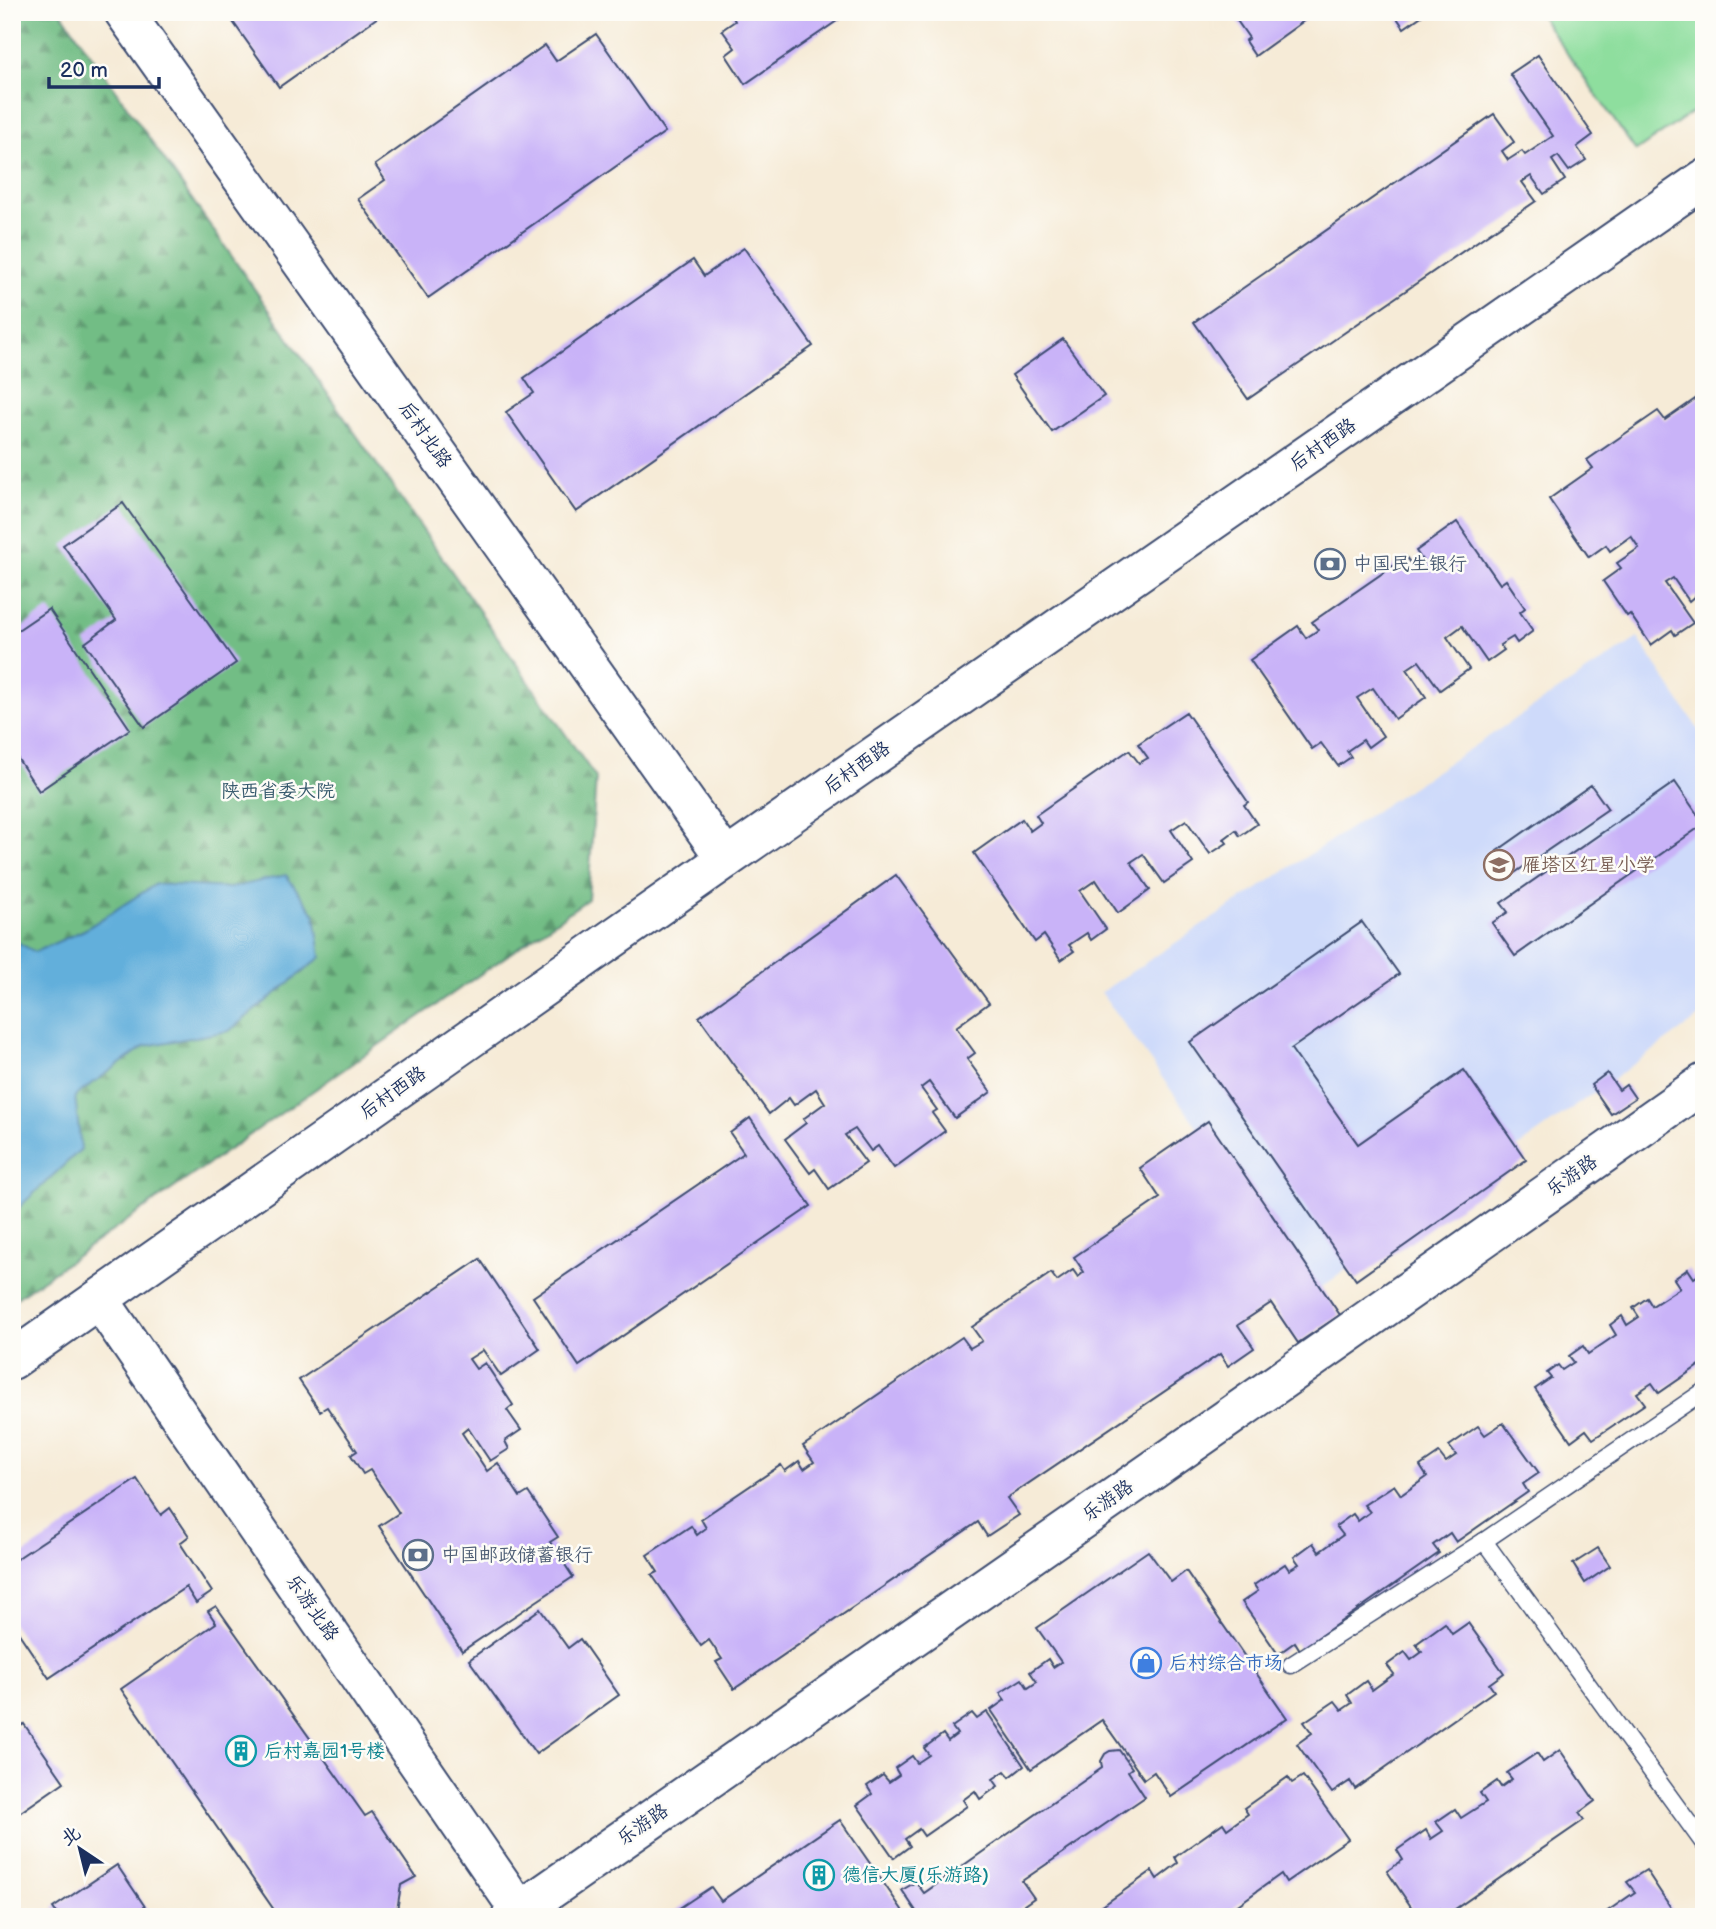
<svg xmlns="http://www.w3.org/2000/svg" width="1716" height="1929" font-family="'Balsamiq Sans','LXGW WenKai TC',sans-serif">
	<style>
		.built { fill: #cedafa }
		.green { fill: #8ede9e; stroke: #54867e; stroke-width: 2 }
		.forest { fill: url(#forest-firs); stroke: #467672; stroke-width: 2 }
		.water { fill: #62afdb; stroke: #3e6f9c; stroke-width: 2 }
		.building { fill: #c9b3f8 }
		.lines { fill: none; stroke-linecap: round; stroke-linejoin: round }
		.service-casing { stroke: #3c4b70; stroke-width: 19 }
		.tertiary-casing { stroke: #3c4b70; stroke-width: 42 }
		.service { stroke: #fff; stroke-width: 16 }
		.tertiary { stroke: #fff; stroke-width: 38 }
		.labels { text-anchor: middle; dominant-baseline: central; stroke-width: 5; stroke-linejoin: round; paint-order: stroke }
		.street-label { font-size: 19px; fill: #1b2f5e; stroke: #fdfcf7 }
		.service-label { font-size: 19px; fill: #4e5e75; stroke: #fdfcf7; text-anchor: start }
		.park-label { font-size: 19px; fill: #385b6e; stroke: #fdfcf7 }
		.education-label { font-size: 19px; fill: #785e54; stroke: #fdfcf7; text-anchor: start }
		.shop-label { font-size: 19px; fill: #366cbe; stroke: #fdfcf7; text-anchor: start }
		.culture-label { font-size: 19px; fill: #0d838f; stroke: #fdfcf7; text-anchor: start }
	</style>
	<defs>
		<pattern id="forest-firs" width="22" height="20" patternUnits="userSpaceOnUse" patternTransform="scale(1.75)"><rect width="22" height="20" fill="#72bd85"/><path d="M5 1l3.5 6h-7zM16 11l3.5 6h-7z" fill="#5d9a70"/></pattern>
	</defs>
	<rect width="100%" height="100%" fill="#fdfcf7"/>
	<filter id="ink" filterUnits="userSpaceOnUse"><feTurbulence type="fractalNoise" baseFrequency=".0143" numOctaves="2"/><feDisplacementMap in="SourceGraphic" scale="14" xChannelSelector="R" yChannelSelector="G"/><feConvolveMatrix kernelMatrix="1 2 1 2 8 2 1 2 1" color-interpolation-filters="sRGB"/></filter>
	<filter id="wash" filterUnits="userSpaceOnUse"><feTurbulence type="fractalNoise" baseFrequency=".00686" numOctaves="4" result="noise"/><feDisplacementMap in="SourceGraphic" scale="28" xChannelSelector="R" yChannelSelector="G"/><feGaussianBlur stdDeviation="1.57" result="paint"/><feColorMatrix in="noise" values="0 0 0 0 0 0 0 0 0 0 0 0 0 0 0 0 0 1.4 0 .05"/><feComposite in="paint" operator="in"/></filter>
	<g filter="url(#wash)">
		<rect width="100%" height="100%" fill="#f6ebd7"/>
		<path class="built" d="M1638 638 1704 738V1014L1315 1292 1101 992Z"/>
		<path class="green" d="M1538 12H1704V104L1636 151Z"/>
		<path class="forest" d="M12 12H61L596 778 588 899 12 1301Z"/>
		<path class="water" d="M286 875 315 915 321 957 229 1031 145 1046 75 1096 81 1149 15 1211H12V939L35 952 84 930 156 884 230 888Z"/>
		<g id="blocks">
			<g class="building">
				<path d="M226 12H385L279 87Z"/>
				<path d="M730 12H850L745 84 726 55 735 48 722 30 735 21Z"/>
				<path d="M1231 12H1310L1312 15 1255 56 1245 41 1249 38Z"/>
				<path d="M1393 12H1427L1404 28Z"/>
				<path d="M596 34 665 132 428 298 358 199 385 180 375 165 545 45 556 61Z"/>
				<path d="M1538 55 1593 135 1577 147 1586 160 1569 171 1558 156 1552 160 1565 180 1544 194 1531 176 1522 182 1536 201 1248 399 1194 322 1494 114 1514 142 1502 151 1508 160 1522 151 1525 155 1553 136 1510 74Z"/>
				<path d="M744 248 813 346 576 512 506 412 534 393 524 378 693 260 704 276Z"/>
				<path d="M1063 339 1104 396 1052 432 1012 375Z"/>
				<path d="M1704 393V608L1695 596 1689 601 1673 578 1665 583 1693 623 1675 635 1672 630 1651 645 1630 614 1627 616 1603 581 1621 568 1617 563 1639 548 1631 536 1610 551 1606 545 1589 557 1549 499 1593 468 1587 460 1658 411 1665 420Z"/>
				<path d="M123 503 236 663 144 727 85 643 116 620 63 545Z"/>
				<path d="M1457 522 1500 584 1506 580 1525 608 1520 612 1533 631 1517 643 1513 637 1500 645 1504 650 1487 662 1462 626 1447 637 1469 669 1440 690 1419 661 1407 669 1426 697 1395 719 1373 688 1357 698 1383 736 1368 747 1363 740 1347 751 1351 757 1338 766 1321 743 1312 749 1250 660 1298 626 1306 638 1318 630 1312 622 1406 557 1415 570 1424 563 1416 551Z"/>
				<path d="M49 609 130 729 39 791 12 750V736L21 731 12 718V634Z"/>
				<path d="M1186 712 1248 802 1244 805 1257 824 1240 836 1236 830 1224 839 1227 843 1210 854 1186 820 1171 830 1193 863 1164 883 1143 854 1131 862 1150 890 1118 913 1096 880 1080 891 1106 929 1091 940 1087 933 1069 945 1074 951 1061 960 1044 935 1035 942 974 853 1022 819 1030 831 1041 823 1036 815 1129 750 1139 763 1148 758 1138 744Z"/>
				<path d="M1675 782 1704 824 1515 956 1492 923 1508 912 1501 903Z"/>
				<path d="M1591 785 1608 809 1513 874 1497 851Z"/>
				<path d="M896 875 989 1003 956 1027 975 1053 967 1059 991 1092 955 1118 929 1082 921 1088 937 1110 932 1113 945 1131 894 1168 878 1146 871 1151 855 1129 845 1135 866 1163 829 1189 815 1169 810 1173 785 1139 806 1123 803 1119 825 1103 816 1089 794 1105 789 1098 769 1114 699 1017Z"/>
				<path d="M1362 922 1399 974 1291 1049 1358 1144 1464 1070 1526 1160 1356 1280 1190 1042Z"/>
				<path d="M1607 1073 1619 1090 1626 1085 1635 1098 1611 1114 1591 1085Z"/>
				<path d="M750 1118 811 1206 579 1366 533 1297 744 1153 730 1133Z"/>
				<path d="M1208 1121 1340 1315 1298 1343 1271 1303 1238 1325 1254 1348 1228 1366 1220 1354 1007 1498 1019 1515 987 1536 978 1522 734 1689 716 1662 722 1659 709 1640 701 1646 652 1575 658 1572 647 1555 691 1526 697 1535 706 1528 701 1519 781 1465 785 1471 799 1461 804 1469 814 1462 803 1446 962 1337 970 1348 982 1341 972 1327 1051 1273 1057 1281 1073 1270 1078 1277 1084 1272 1074 1257 1160 1198 1140 1168Z"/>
				<path d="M480 1259 540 1349 501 1376 483 1350 469 1359 476 1369 485 1363 513 1405 507 1410 521 1430 505 1441 509 1449 490 1461 468 1428 462 1433 487 1471 498 1463 520 1497 528 1492 558 1537 550 1542 573 1577 462 1651 379 1526 399 1513 370 1470 363 1474 351 1455 357 1451 327 1407 320 1411 299 1380Z"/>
				<path d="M1688 1269 1694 1278 1704 1271V1345L1701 1347 1704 1350V1362L1659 1393 1652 1383 1637 1393 1645 1404 1593 1439 1586 1430 1571 1441 1535 1389 1551 1378 1547 1373 1558 1365 1562 1370 1574 1362 1569 1356 1583 1346 1588 1354 1616 1335 1610 1325 1622 1316 1627 1325 1639 1317 1633 1308 1647 1298 1652 1306 1680 1288 1674 1279Z"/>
				<path d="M1503 1423 1539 1473 1523 1484 1528 1492 1456 1542 1450 1533 1433 1545 1439 1553 1300 1650 1295 1642 1278 1654 1242 1602 1258 1591 1254 1585 1285 1564 1289 1570 1299 1564 1294 1557 1313 1543 1319 1552 1343 1535 1336 1526 1353 1514 1358 1521 1370 1512 1364 1505 1394 1485 1401 1495 1427 1477 1420 1466 1439 1453 1446 1462 1456 1455 1449 1446 1478 1426 1485 1435Z"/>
				<path d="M137 1479 161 1515 170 1508 189 1536 180 1543 212 1592 196 1603 186 1587 49 1678 12 1623V1562Z"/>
				<path d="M1598 1548 1610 1566 1585 1583 1573 1564Z"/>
				<path d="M1148 1551 1171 1582 1186 1571 1287 1718 1171 1797 1154 1772 1144 1779 1102 1720 1031 1769 991 1710 1005 1700 1000 1693 1022 1679 1028 1688 1037 1682 1030 1672 1048 1659 1053 1667 1061 1662 1037 1628Z"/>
				<path d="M216 1606 365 1816 372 1812 416 1877 401 1885 396 1917H279L121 1689 216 1623 208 1611Z"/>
				<path d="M540 1609 568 1648 580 1639 619 1695 536 1754 469 1660Z"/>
				<path d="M1445 1623 1452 1634 1468 1623 1504 1673 1489 1684 1494 1691 1355 1789 1350 1781 1332 1793 1297 1744 1312 1733 1304 1722 1335 1701 1342 1710 1352 1703 1347 1695 1366 1681 1372 1690 1394 1674 1387 1665 1405 1652 1411 1660 1422 1652 1416 1644Z"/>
				<path d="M987 1712 1024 1766 1010 1777 1005 1771 993 1779 998 1786 980 1799 975 1791 963 1800 967 1806 924 1836 919 1829 905 1839 910 1846 894 1858 857 1805 872 1794 867 1786 883 1775 889 1782 899 1775 895 1768 912 1756 917 1763 929 1755 924 1748 943 1734 948 1741 957 1734 952 1727 972 1713 977 1719Z"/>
				<path d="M24 1724 64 1782 12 1818V1732Z"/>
				<path d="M1119 1750 1132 1768 1128 1771 1145 1797 1022 1881 1034 1898 1007 1917H920L902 1890 916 1882 924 1893 1102 1768 1101 1761 1105 1754 1110 1751Z"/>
				<path d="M1560 1750 1595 1801 1579 1813 1584 1820 1445 1916 1440 1909 1429 1917H1418L1387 1871 1403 1860 1397 1850 1426 1830 1431 1839 1443 1831 1436 1822 1455 1809 1461 1818 1486 1802 1480 1793 1497 1781 1501 1787 1512 1779 1507 1773 1537 1753 1543 1762Z"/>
				<path d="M1303 1776 1348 1839 1286 1882 1281 1874 1221 1917H1103L1106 1914 1101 1907 1152 1871 1157 1879 1178 1863 1175 1857 1223 1823 1227 1829 1248 1814 1244 1808 1288 1777 1292 1783Z"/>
				<path d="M840 1820 907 1917H666L711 1887 721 1901Z"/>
				<path d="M117 1865 152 1917H59L53 1908Z"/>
				<path d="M1646 1870 1677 1917H1599L1635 1892 1627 1882Z"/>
			</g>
		</g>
	</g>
	<g filter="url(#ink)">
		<use href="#blocks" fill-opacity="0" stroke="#3c4b70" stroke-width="2"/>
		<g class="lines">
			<g class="service-casing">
				<g id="service">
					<path d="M1484 1541 1704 1844"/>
					<path d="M1291 1665 1484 1541 1704 1391"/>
				</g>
			</g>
			<g class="tertiary-casing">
				<g id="tertiary">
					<path d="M124 12 726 859"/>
					<path d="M99 1299 524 1917"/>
					<path d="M12 1360 726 859 1704 179"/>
					<path d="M511 1917 1228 1418 1704 1083"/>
				</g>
			</g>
			<use href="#service" class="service"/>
			<use href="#tertiary" class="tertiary"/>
		</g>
	</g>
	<defs>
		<g id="bank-ring" transform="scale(1.575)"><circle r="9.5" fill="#fdfcf7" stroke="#5c6f8a" stroke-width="1.5"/><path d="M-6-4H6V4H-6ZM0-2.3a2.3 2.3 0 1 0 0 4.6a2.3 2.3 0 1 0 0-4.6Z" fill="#5c6f8a"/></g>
		<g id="school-ring" transform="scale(1.575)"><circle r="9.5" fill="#fdfcf7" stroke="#8d6e63" stroke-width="1.5"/><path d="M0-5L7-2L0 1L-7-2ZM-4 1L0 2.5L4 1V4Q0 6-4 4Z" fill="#8d6e63"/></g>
		<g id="shop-ring" transform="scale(1.575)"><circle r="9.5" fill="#fdfcf7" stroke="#3f7fe0" stroke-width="1.5"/><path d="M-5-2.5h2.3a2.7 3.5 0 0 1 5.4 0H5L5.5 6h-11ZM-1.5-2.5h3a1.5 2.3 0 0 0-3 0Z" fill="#3f7fe0"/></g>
		<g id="building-ring" transform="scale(1.575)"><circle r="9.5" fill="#fdfcf7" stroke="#0f9aa8" stroke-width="1.5"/><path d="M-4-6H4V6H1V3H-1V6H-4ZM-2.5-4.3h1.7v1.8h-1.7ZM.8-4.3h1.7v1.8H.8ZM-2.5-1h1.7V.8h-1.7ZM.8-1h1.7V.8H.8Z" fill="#0f9aa8"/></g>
	</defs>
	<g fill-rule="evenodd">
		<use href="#bank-ring" x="1330" y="564"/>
		<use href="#school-ring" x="1499" y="865"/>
		<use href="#bank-ring" x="418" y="1555"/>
		<use href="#shop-ring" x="1146" y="1663"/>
		<use href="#building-ring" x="241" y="1751"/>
		<use href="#building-ring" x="819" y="1875"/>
	</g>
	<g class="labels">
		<g class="street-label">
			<text transform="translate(425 435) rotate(55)">后村北路</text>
			<text transform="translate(1323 445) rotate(-35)">后村西路</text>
			<text transform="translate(857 768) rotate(-35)">后村西路</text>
			<text transform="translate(393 1093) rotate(-35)">后村西路</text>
			<text transform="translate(1572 1176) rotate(-35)">乐游路</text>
			<text transform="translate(1108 1501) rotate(-35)">乐游路</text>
			<text transform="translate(312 1608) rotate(55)">乐游北路</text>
			<text transform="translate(643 1825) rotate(-35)">乐游路</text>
		</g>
		<g class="service-label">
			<text x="1353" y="564">中国民生银行</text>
			<text x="441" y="1555">中国邮政储蓄银行</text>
		</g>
		<g class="park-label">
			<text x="278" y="791">陕西省委大院</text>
		</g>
		<g class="education-label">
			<text x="1522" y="865">雁塔区红星小学</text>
		</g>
		<g class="shop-label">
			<text x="1169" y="1663">后村综合市场</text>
		</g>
		<g class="culture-label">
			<text x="264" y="1751">后村嘉园1号楼</text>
			<text x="842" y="1875">德信大厦(乐游路)</text>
		</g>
	</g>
	<rect width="1716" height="1929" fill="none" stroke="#fdfcf7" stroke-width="42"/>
	<g transform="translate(80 1849) rotate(325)" stroke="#fdfcf7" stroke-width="5" paint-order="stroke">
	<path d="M0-5L12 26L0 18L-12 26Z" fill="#1b2f5e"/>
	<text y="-10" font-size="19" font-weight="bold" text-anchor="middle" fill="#1b2f5e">北</text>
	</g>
	<path d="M49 77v10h110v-10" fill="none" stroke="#1b2f5e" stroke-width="3.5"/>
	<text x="60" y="77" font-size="21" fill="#1b2f5e" stroke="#fdfcf7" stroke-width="5" paint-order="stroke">20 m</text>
</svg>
